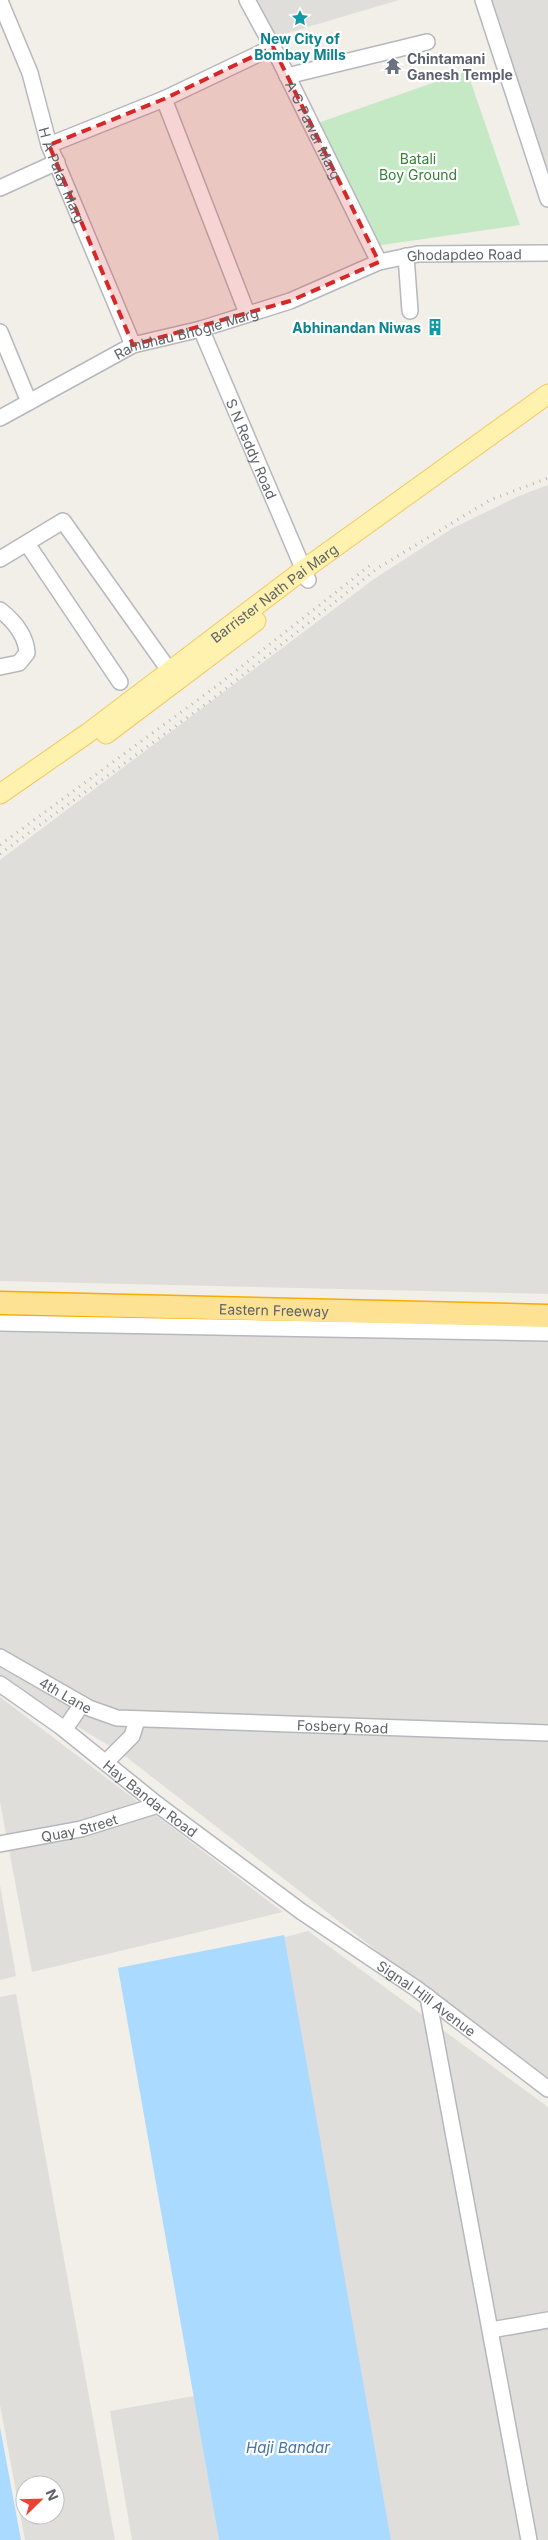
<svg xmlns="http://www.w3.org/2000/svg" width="548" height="2540" font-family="Inter,sans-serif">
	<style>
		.industrial { fill: #e0deda; fill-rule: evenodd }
		.green { fill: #c5e8c5 }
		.water { fill: #aadaff }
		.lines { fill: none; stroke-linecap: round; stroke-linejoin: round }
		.minor-casing { stroke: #b5b8bc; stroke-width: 18 }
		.major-casing { stroke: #f2c960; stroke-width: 21 }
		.highway-casing { stroke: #f9ab00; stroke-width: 25 }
		.minor { stroke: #fff; stroke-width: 15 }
		.major { stroke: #fff2af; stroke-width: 19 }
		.highway { stroke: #fde293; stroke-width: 22 }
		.rail { stroke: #b6b7b8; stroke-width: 3; stroke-dasharray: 1 6; stroke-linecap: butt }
		.marked { fill: #d62828; fill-opacity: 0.2; stroke: #d62828; stroke-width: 4; stroke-dasharray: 10 6; stroke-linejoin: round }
		.labels { text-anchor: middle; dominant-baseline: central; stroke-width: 4.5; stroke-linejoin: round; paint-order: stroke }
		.culture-label { font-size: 14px; font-weight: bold; fill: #0d838f; stroke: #fff }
		.worship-label { font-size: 14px; font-weight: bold; fill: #5b616d; stroke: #fff; text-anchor: start }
		.street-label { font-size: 14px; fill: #5f6368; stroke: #fff }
		.park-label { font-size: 14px; fill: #348238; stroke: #fff }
		.water-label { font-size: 15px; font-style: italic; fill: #4174aa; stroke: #fff }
	</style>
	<rect width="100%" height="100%" fill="#f1efe8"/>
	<g class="industrial">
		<path d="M254 0H399L274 37Z"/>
		<path d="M487 0H548V177Z"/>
		<path d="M548 485V1294L0 1281V860L374 579 453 528 519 496Z"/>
		<path d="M0 1323 548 1334V2083L121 1753 0 1680Z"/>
		<path d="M0 1697 283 1912 32 1972 0 1802Z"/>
		<path d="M0 1885 16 1976 0 1980Z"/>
		<path d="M308 1931 548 2107V2540H391L282 1938Z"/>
		<path d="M16 1994 115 2540H25L0 2405V1997ZM25 2485H55V2515H25Z"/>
		<path d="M194 2396 219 2540H132L110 2411Z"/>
	</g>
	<path class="green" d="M467 71 520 225 375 246 312 125Z"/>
	<g class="water">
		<path d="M284 1935 391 2540H219L118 1968Z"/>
		<path d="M0 2427 21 2540H0Z"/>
	</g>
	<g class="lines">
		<g class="minor-casing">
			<g id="minor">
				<path id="s1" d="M247 0 277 55 379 262"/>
				<path d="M483 0 548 199"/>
				<path id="s2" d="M0 1 30 73 49 145 133 345"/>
				<path d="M287 76 427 42"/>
				<path d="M164 99 247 313"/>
				<path d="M49 145 164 99 273 47"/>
				<path d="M0 188 57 162"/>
				<path d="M406 256 410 311"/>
				<path id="s3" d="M201 329 308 580"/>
				<path d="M0 332 29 402"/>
				<path id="s4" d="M0 418 133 345 201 329 290 301 379 262 418 254 548 253"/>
				<path d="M28 545 120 682"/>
				<path d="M0 559 63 521 176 680"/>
				<path d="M0 610C14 621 26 635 27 653L19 663 0 667"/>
				<path d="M0 1323 548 1333"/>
				<path id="s5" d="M0 1657 89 1708 117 1718 548 1733"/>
				<path id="s6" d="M0 1684 60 1726 158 1805 302 1912 417 1989 548 2089"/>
				<path d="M65 1729 82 1704"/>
				<path d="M106 1762 132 1736 137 1720"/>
				<path id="s7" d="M0 1844 81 1829 158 1805"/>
				<path d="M428 1997 529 2540"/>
				<path d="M491 2330 548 2320"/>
			</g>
		</g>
		<g class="major-casing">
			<g id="major">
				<path d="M106 734 256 621"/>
				<path id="s8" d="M0 794 88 733 303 570 548 394"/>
			</g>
		</g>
		<g class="highway-casing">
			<g id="highway">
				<path id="s9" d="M0 1303 548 1316"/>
			</g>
		</g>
		<use href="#minor" class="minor"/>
		<use href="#major" class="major"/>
		<use href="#highway" class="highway"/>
		<g class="rail">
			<path d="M0 845 218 685 373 563"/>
			<path d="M0 854 210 701 378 568 490 500 548 478"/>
		</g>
	</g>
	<path class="marked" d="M273 47 379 262 290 301 133 345 49 145 164 99Z"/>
	<defs>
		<g id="sight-bare" transform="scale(1.35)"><path d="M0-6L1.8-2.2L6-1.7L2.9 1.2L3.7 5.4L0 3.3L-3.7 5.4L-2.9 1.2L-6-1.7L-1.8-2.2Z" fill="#0f9aa8" stroke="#fff" stroke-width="2.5" paint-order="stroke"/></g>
		<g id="temple-bare" transform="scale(1.35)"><path d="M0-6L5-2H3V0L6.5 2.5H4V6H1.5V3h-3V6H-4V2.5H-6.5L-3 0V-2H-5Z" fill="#6b7280" stroke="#fff" stroke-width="2.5" paint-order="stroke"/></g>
		<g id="building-bare" transform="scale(1.35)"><path d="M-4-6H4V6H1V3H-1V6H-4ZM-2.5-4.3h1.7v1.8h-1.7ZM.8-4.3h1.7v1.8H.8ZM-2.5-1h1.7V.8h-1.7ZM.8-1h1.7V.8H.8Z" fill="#0f9aa8" stroke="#fff" stroke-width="2.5" paint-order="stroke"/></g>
	</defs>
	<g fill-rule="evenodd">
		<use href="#sight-bare" x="300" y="18"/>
		<use href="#temple-bare" x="393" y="66"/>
		<use href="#building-bare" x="435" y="327"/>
	</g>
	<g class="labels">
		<g class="culture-label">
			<text x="300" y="38">New City of<tspan x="300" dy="16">Bombay Mills</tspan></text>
			<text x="421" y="327" text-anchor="end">Abhinandan Niwas</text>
		</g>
		<g class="worship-label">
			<text x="407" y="58">Chintamani<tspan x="407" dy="16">Ganesh Temple</tspan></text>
		</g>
		<g class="street-label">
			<text stroke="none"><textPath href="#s1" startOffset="146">A G Pawar Marg</textPath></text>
			<text stroke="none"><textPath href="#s2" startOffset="185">H A Palay Marg</textPath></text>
			<text stroke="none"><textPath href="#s4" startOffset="498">Ghodapdeo Road</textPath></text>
			<text stroke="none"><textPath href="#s4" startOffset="206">Rambhau Bhogle Marg</textPath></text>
			<text stroke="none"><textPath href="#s3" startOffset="130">S N Reddy Road</textPath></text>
			<text stroke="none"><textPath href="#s8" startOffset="340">Barrister Nath Pai Marg</textPath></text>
			<text stroke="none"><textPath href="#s9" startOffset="274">Eastern Freeway</textPath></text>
			<text stroke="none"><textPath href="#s5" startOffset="76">4th Lane</textPath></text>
			<text stroke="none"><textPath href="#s5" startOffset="358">Fosbery Road</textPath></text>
			<text stroke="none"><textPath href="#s6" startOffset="189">Hay Bandar Road</textPath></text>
			<text stroke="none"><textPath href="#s7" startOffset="81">Quay Street</textPath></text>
			<text stroke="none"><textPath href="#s6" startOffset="530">Signal Hill Avenue</textPath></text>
		</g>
		<g class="park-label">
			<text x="418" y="158">Batali<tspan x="418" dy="16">Boy Ground</tspan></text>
		</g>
		<g class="water-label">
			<text x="288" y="2447">Haji Bandar</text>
		</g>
	</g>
	<g transform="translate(40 2500) rotate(67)"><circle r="24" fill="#ffffff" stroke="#bfc1c3"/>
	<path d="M0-4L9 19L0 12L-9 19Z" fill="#ea4335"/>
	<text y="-8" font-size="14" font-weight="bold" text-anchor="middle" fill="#5f6368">N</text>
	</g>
</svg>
